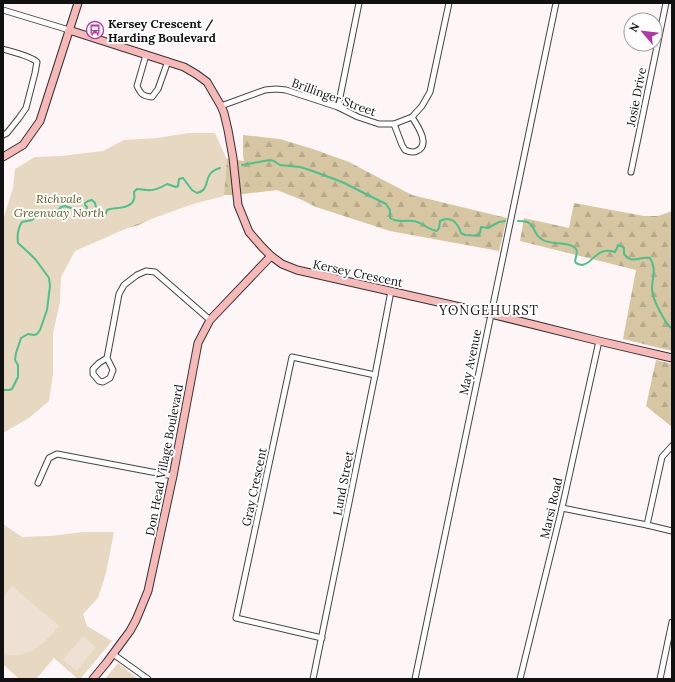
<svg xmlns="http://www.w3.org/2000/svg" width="675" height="682" font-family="Lora,serif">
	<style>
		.forest { fill: url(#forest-firs) }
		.park { fill: #e6d8c1 }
		.pitch { fill: #eee0d2 }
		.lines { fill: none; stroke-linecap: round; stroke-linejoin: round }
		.stream { stroke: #4cc18b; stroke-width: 2 }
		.street-casing { stroke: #444; stroke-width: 7 }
		.secondary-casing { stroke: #333; stroke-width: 9 }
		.street { stroke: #fff; stroke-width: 5 }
		.secondary { stroke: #f7b9b7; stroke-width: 7 }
		.labels { text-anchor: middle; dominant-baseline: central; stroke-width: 4; stroke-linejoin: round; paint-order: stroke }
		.poi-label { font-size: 12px; font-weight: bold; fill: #111; stroke: #fff; text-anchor: start }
		.street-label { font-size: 12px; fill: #111; stroke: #fff }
		.park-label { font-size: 12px; font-style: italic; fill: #635f26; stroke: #fff }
		.neighbourhood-label { font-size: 13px; letter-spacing: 1px; fill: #111; stroke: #fff }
	</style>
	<defs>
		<pattern id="forest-firs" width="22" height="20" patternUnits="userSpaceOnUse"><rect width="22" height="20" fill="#d6c6a1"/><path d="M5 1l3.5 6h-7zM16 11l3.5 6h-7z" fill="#b7a98a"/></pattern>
	</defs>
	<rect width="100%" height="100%" fill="#fef5f6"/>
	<g class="forest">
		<path d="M243 135 280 139 313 149 349 162 412 195 507 218 499 251 390 231 316 207 302 200 277 190 235 195H196L139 225 88 238 3 251V218L36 183 223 158 244 161 243 156Z"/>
		<path d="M574 203 644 216H658L672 211V351L623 339 636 270 520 241 524 218 569 228Z"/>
		<path d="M656 360 672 364V427L646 406Z"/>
	</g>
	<g class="park">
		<path d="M188 133H215L227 160 224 196 193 204 132 226 75 251 61 277 60 302 53 333V374L49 401 29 418 3 433V220L13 188 15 169 35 157 61 156 103 151 124 140 157 138Z"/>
		<path d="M3 524 22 537 50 536 84 532H114L106 573 98 598 83 614 87 626 112 641 80 679H78L54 658 36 679H19L3 664Z"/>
		<path d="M118 663 138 679H105Z"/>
	</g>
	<g class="pitch">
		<path d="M12 586 59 626C44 644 29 660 3 654V597Z"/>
		<path d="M83 636 96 647 77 671 63 660Z"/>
	</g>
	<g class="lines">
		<g class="stream">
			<path d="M242 165 270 160 274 161 280 165 300 167 310 170 342 182 386 204 390 210V218C397 223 405 220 413 221 423 222 426 229 437 231L439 228 440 221C451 215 458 223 461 233L465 235C470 235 474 236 479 235 481 232 480 230 481 227L488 228 499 222 505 221"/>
			<path d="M518 221C521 221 524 221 527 222 536 225 533 236 543 240 551 245 570 241 576 249 578 252 576 257 575 261L576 263C578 264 580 265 582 265 593 264 596 246 615 252L617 248 618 245 621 246 624 248V254C633 265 638 256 650 258 657 269 652 277 652 289 652 299 665 323 672 329"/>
			<path d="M3 390H9L12 389 18 377V365L15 360 16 353 21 338 28 334 34 335 37 334 40 330 47 310 50 286 49 278 36 260 29 253 18 243C17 236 18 228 22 222L32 220 36 216H42L47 218 54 215 61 207 65 206 82 212 86 210 87 207 85 205V203L88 201 92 200 95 203 98 217 105 216 107 210C114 207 131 210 134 199 135 197 134 195 134 192L137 189C141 189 143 190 147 190 154 191 162 187 167 184L176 187 178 186 179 179 183 178 192 190 197 193C213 189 200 174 220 168"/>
		</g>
		<g class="street-casing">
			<g id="street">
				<path d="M3 10 69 30"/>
				<path d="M3 49C12 52 31 56 37 62L35 73 26 108 19 118 7 133 3 135"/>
				<path d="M146 55 137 86C141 94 142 96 152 97L158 89 168 61"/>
				<path d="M221 106 265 90 276 89 286 90 338 107 358 117 379 124H394L412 117 422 106 430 92 449 3"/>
				<path d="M338 107 359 3"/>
				<path d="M394 124 402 145 405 150C409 152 413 153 417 151 431 145 417 125 412 117"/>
				<path d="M631 172 666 3"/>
				<path d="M107 358 113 370 110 378 103 382 99 381 93 374V369L99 363 107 358 119 294 124 285 137 275 146 271 155 272 210 320"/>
				<path d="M38 483 49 458 57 454 173 476"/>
				<path d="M562 508 647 525 672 531"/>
				<path d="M647 525 662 457 672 446"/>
				<path d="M322 638 236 618 292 357 375 375"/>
				<path d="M113 654 148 679"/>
				<path d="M313 679 375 375 391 291"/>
				<path d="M415 679 556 3"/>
				<path d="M520 679 562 508 599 341"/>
				<path d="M660 679 672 622"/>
			</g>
		</g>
		<g class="secondary-casing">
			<g id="secondary">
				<path d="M69 30 184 67 196 74 207 82 221 106 224 113 228 130 233 158 238 205 249 232 262 247 271 256 282 264 297 270 491 314 599 341 672 358"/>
				<path d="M3 157 23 145 40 121 78 3"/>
				<path d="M93 679 107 662 130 631 136 620 148 591 173 476 198 343 210 320 271 256"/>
			</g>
		</g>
		<use href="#street" class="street"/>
		<use href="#secondary" class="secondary"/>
	</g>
	<defs>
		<g id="bus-ring" transform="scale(0.9)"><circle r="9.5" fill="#fff" stroke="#b435a8" stroke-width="1.5"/><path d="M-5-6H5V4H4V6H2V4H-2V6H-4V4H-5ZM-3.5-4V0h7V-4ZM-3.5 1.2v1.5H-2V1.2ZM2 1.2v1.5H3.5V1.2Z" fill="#b435a8"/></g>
	</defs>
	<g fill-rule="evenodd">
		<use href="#bus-ring" x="95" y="30"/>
	</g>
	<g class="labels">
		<g class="poi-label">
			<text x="108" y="23">Kersey Crescent /<tspan x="108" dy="14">Harding Boulevard</tspan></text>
		</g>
		<g class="street-label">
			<text transform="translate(334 97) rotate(20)">Brillinger Street</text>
			<text transform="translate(636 97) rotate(-79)">Josie Drive</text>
			<text transform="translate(358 273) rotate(12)">Kersey Crescent</text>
			<text transform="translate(470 362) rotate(-78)">May Avenue</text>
			<text transform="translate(164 460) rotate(-79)">Don Head Village Boulevard</text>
			<text transform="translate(343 483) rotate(-79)">Lund Street</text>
			<text transform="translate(254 487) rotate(-78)">Gray Crescent</text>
			<text transform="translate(551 508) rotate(-77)">Marsi Road</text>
		</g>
		<g class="park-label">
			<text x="59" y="198">Richvale<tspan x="59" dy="14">Greenway North</tspan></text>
		</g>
		<g class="neighbourhood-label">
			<text x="489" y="310">YONGEHURST</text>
		</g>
	</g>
	<rect width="675" height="682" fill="none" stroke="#111111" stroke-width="8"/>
	<g transform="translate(643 32) rotate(298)"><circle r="19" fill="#ffffff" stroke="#a0a0a0"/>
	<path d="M0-3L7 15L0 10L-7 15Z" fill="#b435a8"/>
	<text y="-6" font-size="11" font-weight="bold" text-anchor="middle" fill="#111111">N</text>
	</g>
</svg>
